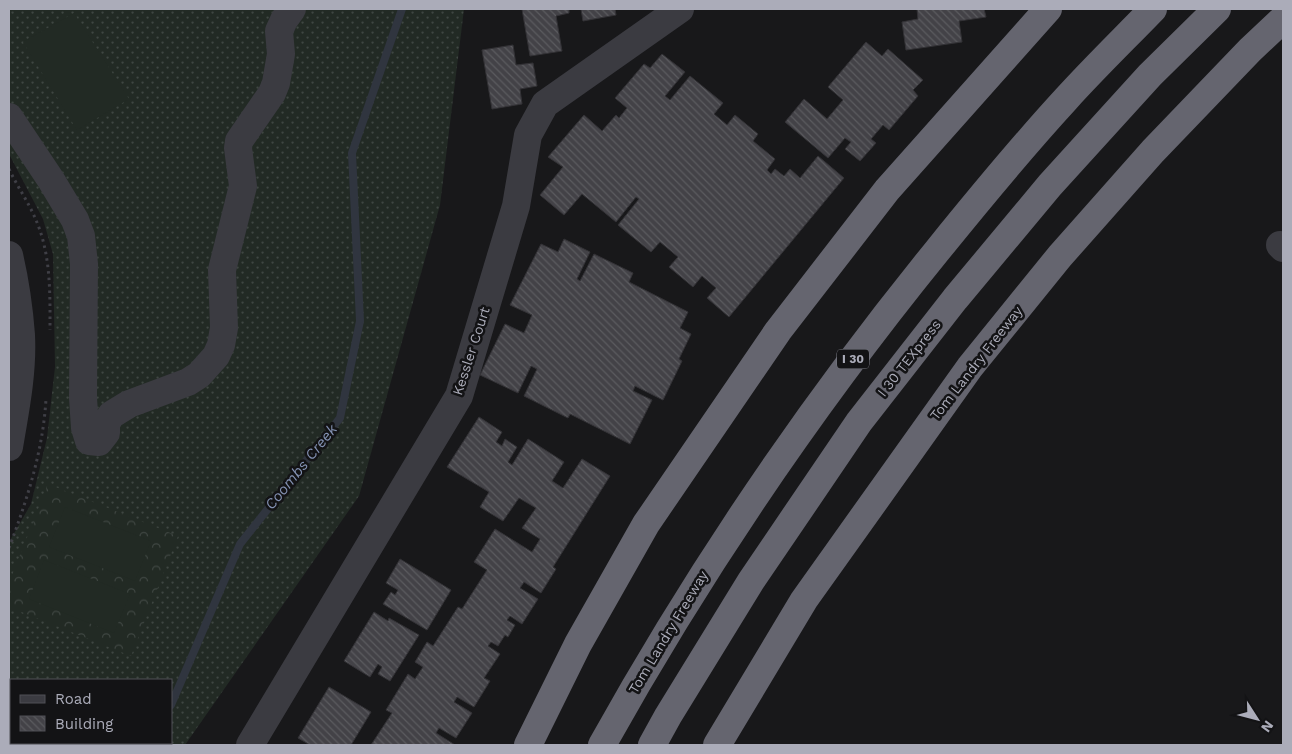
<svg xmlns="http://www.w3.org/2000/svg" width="1292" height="754" font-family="'Work Sans',sans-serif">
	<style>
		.grass { fill: url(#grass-dots); fill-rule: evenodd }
		.forest { fill: url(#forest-crowns) }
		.pitch { fill: #222a24 }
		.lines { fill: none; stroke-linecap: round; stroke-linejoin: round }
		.stream { stroke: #30353f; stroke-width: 8 }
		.building { fill: url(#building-back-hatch); stroke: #333236 }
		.path { stroke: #3f3f46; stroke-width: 3; stroke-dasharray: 2.5 4; stroke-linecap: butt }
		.minor { stroke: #3b3b41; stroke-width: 28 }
		.highway { stroke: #65656f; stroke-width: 28 }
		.labels { text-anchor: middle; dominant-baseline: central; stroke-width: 5; stroke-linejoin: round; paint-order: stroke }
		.shield { fill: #131315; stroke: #7d7e88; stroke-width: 1 }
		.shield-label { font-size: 12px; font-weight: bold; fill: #abacb9 }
		.street-label { font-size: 14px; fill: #abacb9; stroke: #131315 }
		.water-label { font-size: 15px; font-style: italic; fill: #8391b2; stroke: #131315 }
	</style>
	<defs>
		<pattern id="grass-dots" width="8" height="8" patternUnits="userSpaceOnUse" patternTransform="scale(1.25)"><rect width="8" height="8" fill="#222a24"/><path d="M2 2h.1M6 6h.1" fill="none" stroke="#3f4642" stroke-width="1.8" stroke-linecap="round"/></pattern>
		<pattern id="forest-crowns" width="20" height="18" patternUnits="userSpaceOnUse" patternTransform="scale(1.25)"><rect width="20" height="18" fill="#222a24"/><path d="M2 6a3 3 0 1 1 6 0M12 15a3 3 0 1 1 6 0" fill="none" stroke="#3f4642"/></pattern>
		<pattern id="building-back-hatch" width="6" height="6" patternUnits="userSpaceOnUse" patternTransform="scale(1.25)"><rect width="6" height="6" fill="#434247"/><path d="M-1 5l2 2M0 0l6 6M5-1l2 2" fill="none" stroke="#5b5b5f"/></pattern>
	</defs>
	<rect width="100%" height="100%" fill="#18181a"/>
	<path class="grass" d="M9 9H464L440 205 359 496 185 745H9V542L31 504 47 438 55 367 53 254 43 219 9 154ZM11 680H171V743H11Z"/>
	<path class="forest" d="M48 484 178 536 131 656 9 607V583Z"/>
	<g class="pitch">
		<path d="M74 13 129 99 77 130 23 42Z"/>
		<path d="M65 507 151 541 135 581 49 547Z"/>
		<path d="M44 560 130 594 114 633 29 599Z"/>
	</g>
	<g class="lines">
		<g class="stream">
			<path d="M171 705 240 544 340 418 360 321 352 153 402 9"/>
			<path d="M142 745 144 743"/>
		</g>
	</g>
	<g class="building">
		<path d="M522 9H569V13L556 16 562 51 530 56Z"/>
		<path d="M581 9H615L616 15 583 21Z"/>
		<path d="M917 9H984L986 17 959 21 962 42 906 50 902 22 918 19Z"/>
		<path d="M866 42 882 56 888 49 923 80 913 90 918 96 889 130 883 125 871 139 876 143 860 161 845 149 851 142 845 138 828 158 785 122 804 99 827 119 843 100 828 87Z"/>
		<path d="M513 45 516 65 533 63 537 86 520 89 522 104 492 109 482 50Z"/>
		<path d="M662 54 685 72 665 96 670 100 690 76 723 103 714 114 727 125 735 115 758 134 753 141 775 159 767 170 771 174 775 169 784 176 790 169 800 178 818 156 844 178 729 317 707 298 716 288 702 276 693 287 669 267 678 257 660 242 651 252 618 225 639 199 636 197 616 222 582 194 564 215 540 195 563 167 548 157 584 115 602 131 616 115 619 118 627 108 615 98 644 64 650 68Z"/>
		<path d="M564 239 590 252 577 279 580 281 594 254 633 273 629 282 688 312 680 328 691 334 679 359 682 361 663 400 635 386 633 391 652 400 630 444 570 414 568 418 524 396 537 369 531 366 518 393 480 375 505 324 524 333 532 315 510 305 541 244 558 252Z"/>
		<path d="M479 417 502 432 496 442 502 446 505 439 517 447 508 462 512 465 528 439 564 462 552 481 563 488 582 459 610 476 553 567 556 569 541 593 524 582 520 588 538 599 522 624 510 616 507 620 515 625 508 637 505 635 498 646 491 642 488 646 500 654 484 678 490 681 474 707 457 697 454 702 472 713 456 738 439 728 436 733 455 745H371L392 713 386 710 408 674 415 679 423 667 415 662 427 642 433 646 458 607 462 609 487 570 474 562 495 529 532 552 540 539 522 528 536 508 519 498 503 521 480 507 489 492 447 467Z"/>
		<path d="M400 559 451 590 427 630 383 604 391 592 395 595 398 590 386 583Z"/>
		<path d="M374 612 388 621 389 618 419 635 390 681 378 674 382 667 378 664 370 677 344 661Z"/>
		<path d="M329 687 371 712 351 745H310L298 738Z"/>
	</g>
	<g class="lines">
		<g class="path">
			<path d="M9 169C17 186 29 203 36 220 51 255 50 293 50 330"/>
			<path d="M9 548C27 500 43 451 46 399"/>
		</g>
		<g class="minor">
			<path d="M9 117 51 180 75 220 81 236 84 264 83 398 85 428 89 441 99 442 106 433V424L111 415 129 404 188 382 199 375 216 356 221 345 224 328 222 270 243 186 238 148 239 141 272 93 276 83 281 54 279 31 284 20 292 9"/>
			<path d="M1280 245 1283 248"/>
			<path d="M9 255C15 281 19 308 21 335 23 372 15 411 9 447"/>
			<path d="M250 745 459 396 516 206 528 135 545 104 680 9"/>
		</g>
		<g class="highway">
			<path d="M528 745 578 644 646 524 778 331 887 190 1048 9"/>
			<path d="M602 745C699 571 811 406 937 251 979 199 1021 148 1066 99 1094 68 1124 39 1153 9"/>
			<path d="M652 745 668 716 751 581 859 422 955 299 1050 185 1150 75 1217 9"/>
			<path d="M717 745 804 600 970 367 1060 256 1153 151 1250 50 1283 19"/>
		</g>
	</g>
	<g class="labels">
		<rect class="shield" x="837" y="349.5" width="32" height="19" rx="4"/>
		<g class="shield-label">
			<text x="853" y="359">I 30</text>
		</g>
		<g class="street-label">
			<text transform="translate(471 351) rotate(-72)">Kessler Court</text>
			<text transform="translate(909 358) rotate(-52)">I 30 TEXpress</text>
			<text transform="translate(976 363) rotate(-52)">Tom Landry Freeway</text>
			<text transform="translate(668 632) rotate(-59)">Tom Landry Freeway</text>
		</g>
		<g class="water-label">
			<text transform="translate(301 467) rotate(-51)">Coombs Creek</text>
		</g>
	</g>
	<rect width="1292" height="754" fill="none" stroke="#abacb9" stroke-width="20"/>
	<rect x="10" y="679" width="162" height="65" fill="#131315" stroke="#505057"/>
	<rect x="20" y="695" width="25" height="8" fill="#3b3b41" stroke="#505057"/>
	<text x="55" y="704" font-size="15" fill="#abacb9">Road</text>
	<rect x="20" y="716" width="25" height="15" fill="url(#building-back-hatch)" stroke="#505057"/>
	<text x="55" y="729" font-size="15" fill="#abacb9">Building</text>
	<g transform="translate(1257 719) rotate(126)" stroke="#131315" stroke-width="4" paint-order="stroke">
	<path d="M0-4L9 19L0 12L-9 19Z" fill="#abacb9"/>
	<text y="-8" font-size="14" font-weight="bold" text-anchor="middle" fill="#abacb9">N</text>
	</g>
</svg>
